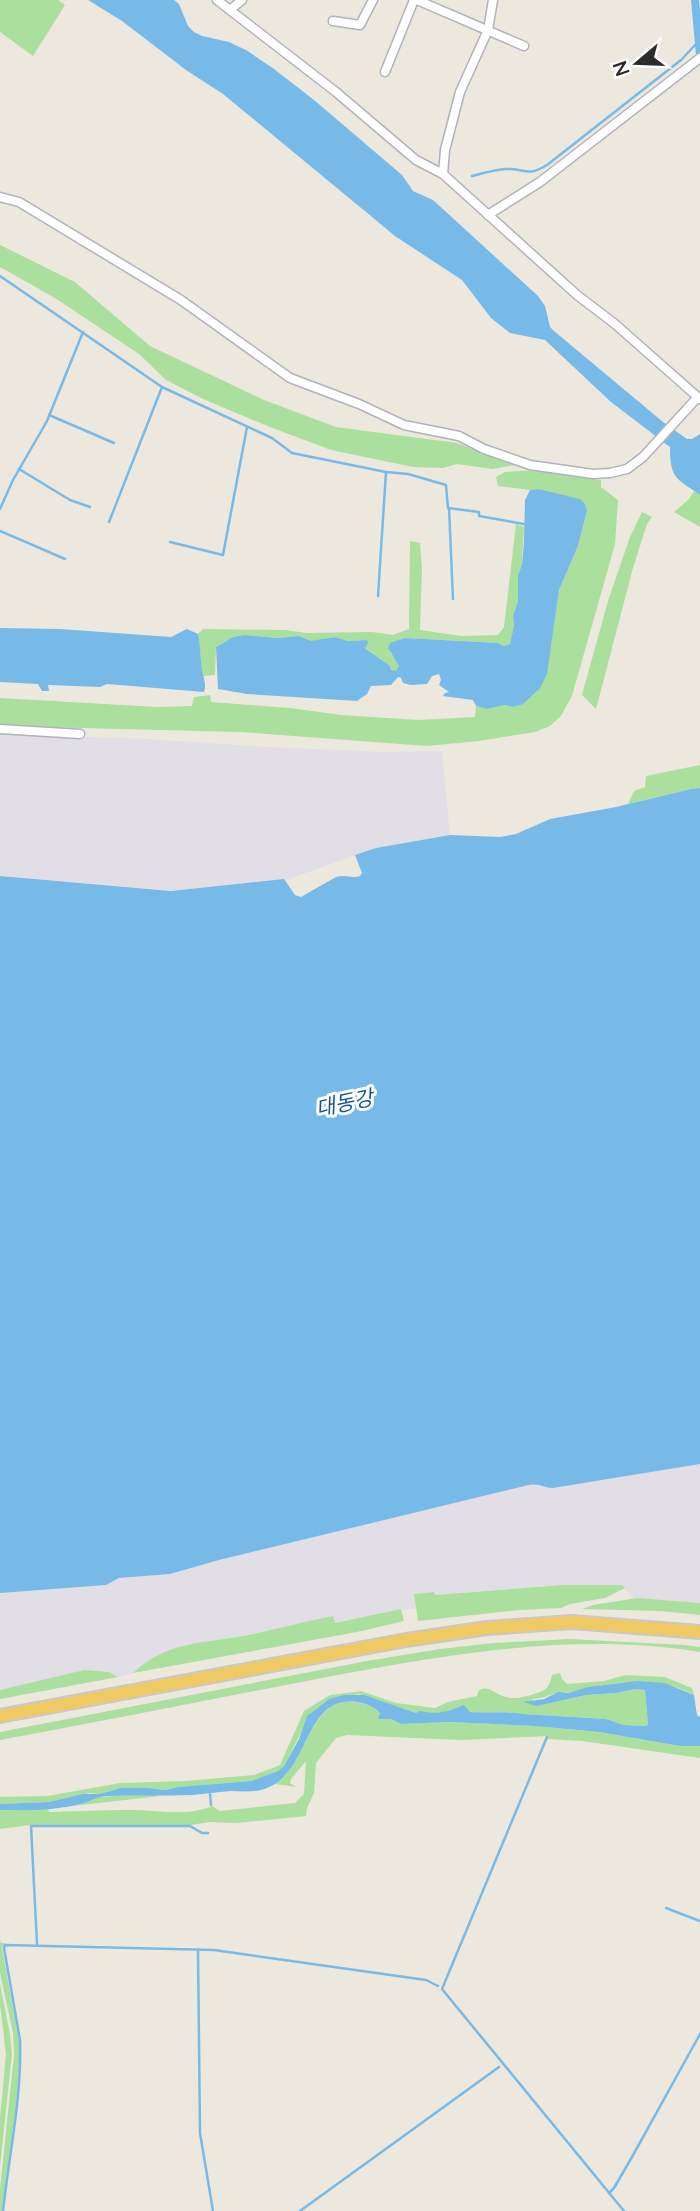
<svg xmlns="http://www.w3.org/2000/svg" width="700" height="2211" font-family="Lato,'Noto Sans KR',sans-serif">
	<style>
		.industrial { fill: #e1dee5 }
		.green { fill: #abdf9e }
		.water { fill: #77bae8 }
		.lines { fill: none; stroke-linecap: round; stroke-linejoin: round }
		.stream { stroke: #77bae8; stroke-width: 2.5 }
		.canal { stroke: #77bae8; stroke-width: 8 }
		.minor-casing { stroke: #b1b2be; stroke-width: 11 }
		.trunk-casing { stroke: #c8c8c8; stroke-width: 16 }
		.minor { stroke: #fff; stroke-width: 8 }
		.trunk { stroke: #efca63; stroke-width: 12 }
		.labels { text-anchor: middle; dominant-baseline: central; stroke-width: 6; stroke-linejoin: round; paint-order: stroke }
		.water-label { font-size: 21px; font-style: italic; fill: #155695; stroke: #fff }
	</style>
	<rect width="100%" height="100%" fill="#ece8de"/>
	<g class="industrial">
		<path d="M0 734 147 739 268 747 383 752 442 751 450 835 376 848 286 880 180 891 0 876Z"/>
		<path d="M700 1464V1603L632 1598 622 1585H562L435 1595 434 1592 415 1594 416 1609H401L334 1623 333 1616 247 1635 186 1645 141 1666 133 1673 118 1677 109 1672 84 1670 0 1690V1593L106 1585 119 1578 171 1574 219 1560 529 1485 539 1483 553 1488Z"/>
	</g>
	<g class="green">
		<path d="M0 0H58L65 5 33 56 0 32Z"/>
		<path d="M0 245 75 282 150 346 264 400 336 427 457 443 514 465 493 469 457 464 443 468 413 467 331 450 270 427 203 399 166 380 139 354 55 298 0 267Z"/>
		<path d="M535 470 601 480V487L618 500 615 544 572 696 561 716 550 726 535 732 479 741 427 746 241 732 0 726V698L157 707 192 706 194 697 210 695 211 702 290 708 341 715 418 720 475 717 476 706 487 709 505 705 551 643 559 590 578 546 587 511 538 489 530 490 498 486 496 477 505 472Z"/>
		<path d="M694 491 700 495V527L674 512 689 499Z"/>
		<path d="M642 512 652 517 647 524 633 568 596 709 582 695 608 601 630 537Z"/>
		<path d="M516 524 524 527 522 564 518 576V601L513 616 514 625 510 644 504 646 498 643 405 638 390 653 396 659 399 666 397 671H391L390 666 364 647 367 640 348 641 335 637 311 642 299 636 277 638 245 635 233 637 216 647 215 675 203 676C200 661 201 649 198 634L203 629 286 630 306 633 372 632 393 635 409 629 410 541 420 543 422 569 420 630 462 636 498 635 504 627Z"/>
		<path d="M700 765V788L691 789 628 804 634 791 645 787 646 776Z"/>
		<path d="M563 1585H622L625 1588 605 1598 570 1604 561 1608 520 1610 418 1621 414 1594 434 1592 435 1595Z"/>
		<path d="M637 1598 700 1603V1615L661 1611 582 1609 593 1605Z"/>
		<path d="M401 1609 404 1621 357 1632 133 1673C168 1640 204 1644 248 1635 276 1629 304 1622 333 1616L335 1623Z"/>
		<path d="M570 1639 684 1645 700 1647V1652C570 1631 439 1656 312 1680 208 1700 104 1721 0 1740V1732L367 1661 440 1649 494 1643Z"/>
		<path d="M84 1670 109 1672 118 1677 0 1699V1690Z"/>
		<path d="M560 1673 562 1679 567 1684 604 1681 625 1675 665 1677 692 1688 694 1695C655 1673 611 1683 570 1692 566 1693 563 1692 559 1693 549 1694 544 1699 532 1699L537 1706 586 1695 616 1693 635 1689 645 1690 648 1724 646 1726 624 1725 606 1719 523 1714C508 1711 486 1713 469 1712L464 1706C454 1709 445 1714 434 1714 427 1714 423 1712 416 1713L359 1694 325 1702 311 1713 284 1766 278 1771 251 1781 178 1787 165 1790 148 1788H121L99 1794 89 1793 49 1802 0 1804V1797L47 1796 120 1783 186 1781 254 1775 280 1765 304 1711 330 1695 361 1691 396 1703 435 1708 448 1702 477 1696 479 1690C489 1686 491 1691 500 1695 511 1700 523 1698 534 1694 547 1690 549 1688 552 1675Z"/>
		<path d="M342 1702C356 1701 370 1703 381 1713L378 1719H391L401 1724 449 1722 535 1726 599 1732 680 1746H700V1758L582 1741 548 1739 547 1736 461 1740 347 1735 336 1738 316 1763 314 1793 307 1808 306 1816 236 1823 209 1822 191 1825H30L0 1829V1810L48 1809 49 1812C76 1811 103 1810 131 1810 157 1810 187 1817 212 1806L220 1811 295 1803 304 1794 306 1761 291 1779 290 1783 296 1787 275 1784C308 1761 307 1711 342 1702Z"/>
		<path d="M149 1794 161 1796 63 1807 91 1801 97 1797Z"/>
		<path d="M0 1940 1 1943H5L2 1948 19 2040C21 2098 8 2154 2 2211H0V2189L14 2055 13 2033 0 1973Z"/>
		<path d="M0 1984 10 2034 12 2054 0 2166V2118L6 2054 0 2005Z"/>
	</g>
	<g class="water">
		<path d="M88 0H174L179 4 188 26 194 32 202 36 229 42 246 50 274 69 314 100 402 175 413 191 433 200 538 296 545 306 550 327 554 331 663 422 687 439H692L700 434V495C676 478 670 479 670 447L611 402 545 340 510 333 491 318 462 280 395 236 223 94 186 70 122 21Z"/>
		<path d="M538 489 580 499 585 504 587 511 578 546 559 590 547 674 540 688 523 704 513 707 505 705 487 709 476 706 473 700 443 696 445 693 449 692 439 685 441 680 439 674 432 676 427 684 411 685 403 683 401 678 398 677 391 685 371 686 367 694 357 701 247 694 218 689 216 647 233 637 245 635 277 638 299 636 311 641 335 637 348 641 367 640 368 643 365 648 390 666 391 670 396 671 399 666 388 648 390 643 405 638 498 643 504 646 510 644 514 625 513 616 518 601V576L522 564 524 542 525 500 530 490Z"/>
		<path d="M0 628 60 629 171 637 187 629 198 634C201 648 200 656 202 669 203 678 207 684 204 692L107 684 100 687 48 685 49 691H42L38 684 0 682Z"/>
		<path d="M700 788V1464L553 1488C543 1488 540 1483 529 1485L219 1560 170 1574 119 1578 106 1585 0 1593V876L171 891 284 879 295 895 301 897 336 877C345 874 352 879 360 876L362 873 355 855 376 848 450 835 500 837 516 834 550 819 616 807 691 789Z"/>
		<path d="M637 1681 665 1683 694 1695 697 1715 700 1717V1746H680L599 1732 535 1726 449 1722 401 1724 391 1719H378L380 1713C373 1706 367 1704 357 1702 303 1695 312 1770 267 1788 255 1793 242 1791 230 1791 217 1792 206 1794 193 1795 164 1796 137 1795 109 1796 101 1796 96 1798 90 1801 83 1804 66 1807 59 1808 40 1811 19 1810 0 1810V1804L49 1802 83 1794H99L121 1788H148L165 1790 178 1787 251 1781 278 1771 284 1766 299 1739 307 1716 329 1699 344 1695H364L416 1713 420 1711C437 1715 448 1712 464 1705L470 1712C486 1713 508 1711 523 1714L606 1719 624 1725 646 1726 648 1724 645 1690 635 1689 616 1693 586 1695 537 1706 523 1702 544 1699 558 1692 568 1693 588 1687Z"/>
	</g>
	<g class="lines">
		<g class="stream">
			<path d="M472 176C484 173 498 168 511 169 529 171 530 175 547 165L681 60 699 41"/>
			<path d="M0 276 162 387 272 438 292 453 386 472 408 474 446 485 448 508 479 512V516L524 524"/>
			<path d="M49 415 114 443"/>
			<path d="M19 469 70 500 90 507"/>
			<path d="M449 508 453 599"/>
			<path d="M0 509 13 480 47 421 83 332"/>
			<path d="M109 522 162 387"/>
			<path d="M0 531 65 559"/>
			<path d="M170 542 223 555 247 427"/>
			<path d="M378 596 386 472"/>
			<path d="M547 1737 442 1989 624 2211"/>
			<path d="M210 1794 211 1805"/>
			<path d="M666 1908 700 1921"/>
			<path d="M37 1944 31 1826H190L202 1833H208"/>
			<path d="M198 1950 200 2133 213 2211"/>
			<path d="M609 2193 614 2188 632 2157 700 2034"/>
			<path d="M3 2211C9 2154 22 2098 20 2040L4 1948 5 1945 214 1950 426 1980 438 1986"/>
			<path d="M300 2211 499 2067"/>
		</g>
		<path class="canal" d="M695 0 700 55"/>
		<g class="minor-casing">
			<g id="minor">
				<path d="M217 0 336 92 416 160 443 174 577 295 615 324 700 399"/>
				<path d="M417 0 524 46"/>
				<path d="M230 10 242 0"/>
				<path d="M333 21 360 25 373 0"/>
				<path d="M385 72 414 0"/>
				<path d="M443 174 445 150 460 92 488 30 493 0"/>
				<path d="M0 197 19 202 181 300 290 378 359 404 404 425 459 436 484 449 530 465 593 474 610 473 627 469 643 457 697 398"/>
				<path d="M488 215 540 182 700 58"/>
				<path d="M0 729 80 734"/>
			</g>
		</g>
		<g class="trunk-casing">
			<path id="trunk" d="M0 1716 406 1640 487 1628 572 1622 700 1632"/>
		</g>
		<use href="#minor" class="minor"/>
		<use href="#trunk" class="trunk"/>
	</g>
	<g class="labels">
		<g class="water-label">
			<text transform="translate(344 1102) rotate(-12)">대동강</text>
		</g>
	</g>
	<g transform="translate(637 63) rotate(251)" stroke="#ffffff" stroke-width="5" paint-order="stroke">
	<path d="M0-5L12 26L0 18L-12 26Z" fill="#2b2b2b"/>
	<text y="-10" font-size="19" font-weight="bold" text-anchor="middle" fill="#2b2b2b">N</text>
	</g>
</svg>
